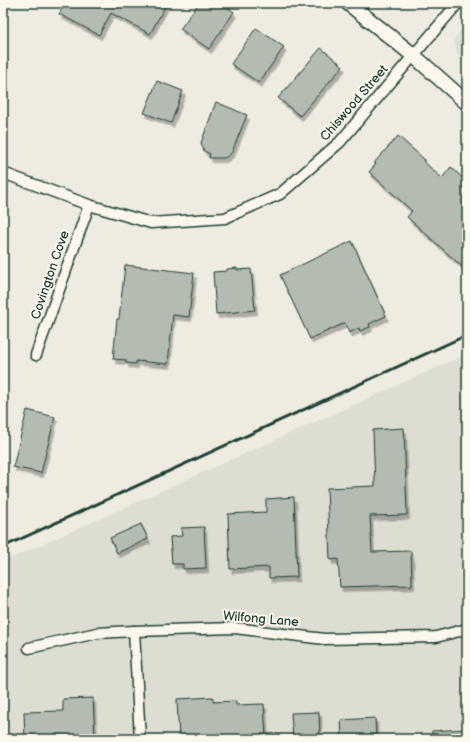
<svg xmlns="http://www.w3.org/2000/svg" width="470" height="742" font-family="'Balsamiq Sans',sans-serif">
	<style>
		.built { fill: #ddddd2 }
		.building { fill: #b4bbb0; stroke: #1f3d34; filter: url(#shadow) }
		.lines { fill: none; stroke-linecap: round; stroke-linejoin: round }
		.street-casing { stroke: #1f3d34; stroke-width: 13 }
		.secondary-casing { stroke: #1f3d34; stroke-width: 17 }
		.street { stroke: #fbf7ec; stroke-width: 10 }
		.secondary { stroke: #fbf7ec; stroke-width: 14 }
		.rail { stroke: #1f3d34; stroke-width: 3 }
		.labels { text-anchor: middle; dominant-baseline: central; stroke-width: 4; stroke-linejoin: round; paint-order: stroke }
		.street-label { font-size: 13px; fill: #1f3d34; stroke: #fbf7ec }
	</style>
	<defs>
		<filter id="shadow"><feDropShadow dx="2.5" dy="4.5" stdDeviation="0" flood-color="#0004"/></filter>
	</defs>
	<rect width="100%" height="100%" fill="#eeece1"/>
	<filter id="ink" filterUnits="userSpaceOnUse"><feTurbulence type="fractalNoise" baseFrequency=".025" numOctaves="2"/><feDisplacementMap in="SourceGraphic" scale="8" xChannelSelector="R" yChannelSelector="G"/><feConvolveMatrix kernelMatrix="1 2 1 2 8 2 1 2 1" color-interpolation-filters="sRGB"/></filter>
	<g filter="url(#ink)">
		<g class="built">
			<path d="M467 23V62L457 53 454 39Z"/>
			<path d="M467 354V739H3V562Z"/>
		</g>
		<g class="building">
			<path d="M65 3H167L150 34 111 13 99 35 59 14Z"/>
			<path d="M199 3H221L234 12 209 49 180 29Z"/>
			<path d="M256 28 284 47 259 83 231 64Z"/>
			<path d="M321 48 343 66 300 116 278 98Z"/>
			<path d="M157 81 183 91 171 123 144 113Z"/>
			<path d="M216 102 247 115 232 152 228 156 224 158H209L210 154 204 151 201 143Z"/>
			<path d="M398 136 425 160 423 161 442 178 451 167 467 182V271L407 217 412 211 369 172 376 164 374 163Z"/>
			<path d="M352 241 386 316 369 324 370 327 360 331 359 328 349 333 345 323 310 339 280 275Z"/>
			<path d="M125 265 194 273 189 317 173 315 168 364 136 361V364L126 363V360L113 359 117 319H119Z"/>
			<path d="M237 268V270L251 269 255 310 216 314 213 272 227 271V269Z"/>
			<path d="M27 410 55 417 41 473 13 467Z"/>
			<path d="M404 428 407 515 370 516 372 552 411 551 412 585 340 587 338 559 330 560 327 488 375 486 373 430Z"/>
			<path d="M294 497 297 577 269 578V567L230 569 228 514 266 512V499Z"/>
			<path d="M141 524 148 539 117 553 110 538Z"/>
			<path d="M204 527 206 568 183 569V564H172L170 537 182 536 181 528Z"/>
			<path d="M213 697V702L236 701V705L264 704 266 739H179L177 699Z"/>
			<path d="M93 698 95 739H25L24 712 63 711V699Z"/>
			<path d="M319 712 320 739H293L291 713Z"/>
			<path d="M375 718 376 739H342L341 720Z"/>
			<path d="M467 729V739H432V731Z"/>
		</g>
		<g class="lines">
			<g class="street-casing">
				<g id="street">
					<path d="M3 173 89 205 151 223 225 218 280 194 340 142 458 3"/>
					<path d="M36 355 89 205"/>
					<path d="M134 631 140 739"/>
					<path d="M29 648 97 633 134 631 235 628 324 639 436 637 467 629"/>
				</g>
			</g>
			<g class="secondary-casing">
				<path id="secondary" d="M348 3 413 55 467 103"/>
			</g>
			<use href="#street" class="street"/>
			<use href="#secondary" class="secondary"/>
			<path class="rail" d="M3 547 467 335"/>
		</g>
	</g>
	<g class="labels">
		<g class="street-label">
			<text transform="translate(354 103) rotate(-49)">Chiswood Street</text>
			<text transform="translate(50 275) rotate(-71)">Covington Cove</text>
			<text transform="translate(261 619) rotate(5)">Wilfong Lane</text>
		</g>
	</g>
	<rect width="470" height="742" fill="none" stroke="#fbf7ec" stroke-width="16"/>
	<rect x="8" y="8" width="454" height="726" fill="none" stroke="#1f3d34" stroke-width="1.5" filter="url(#ink)"/>
</svg>
